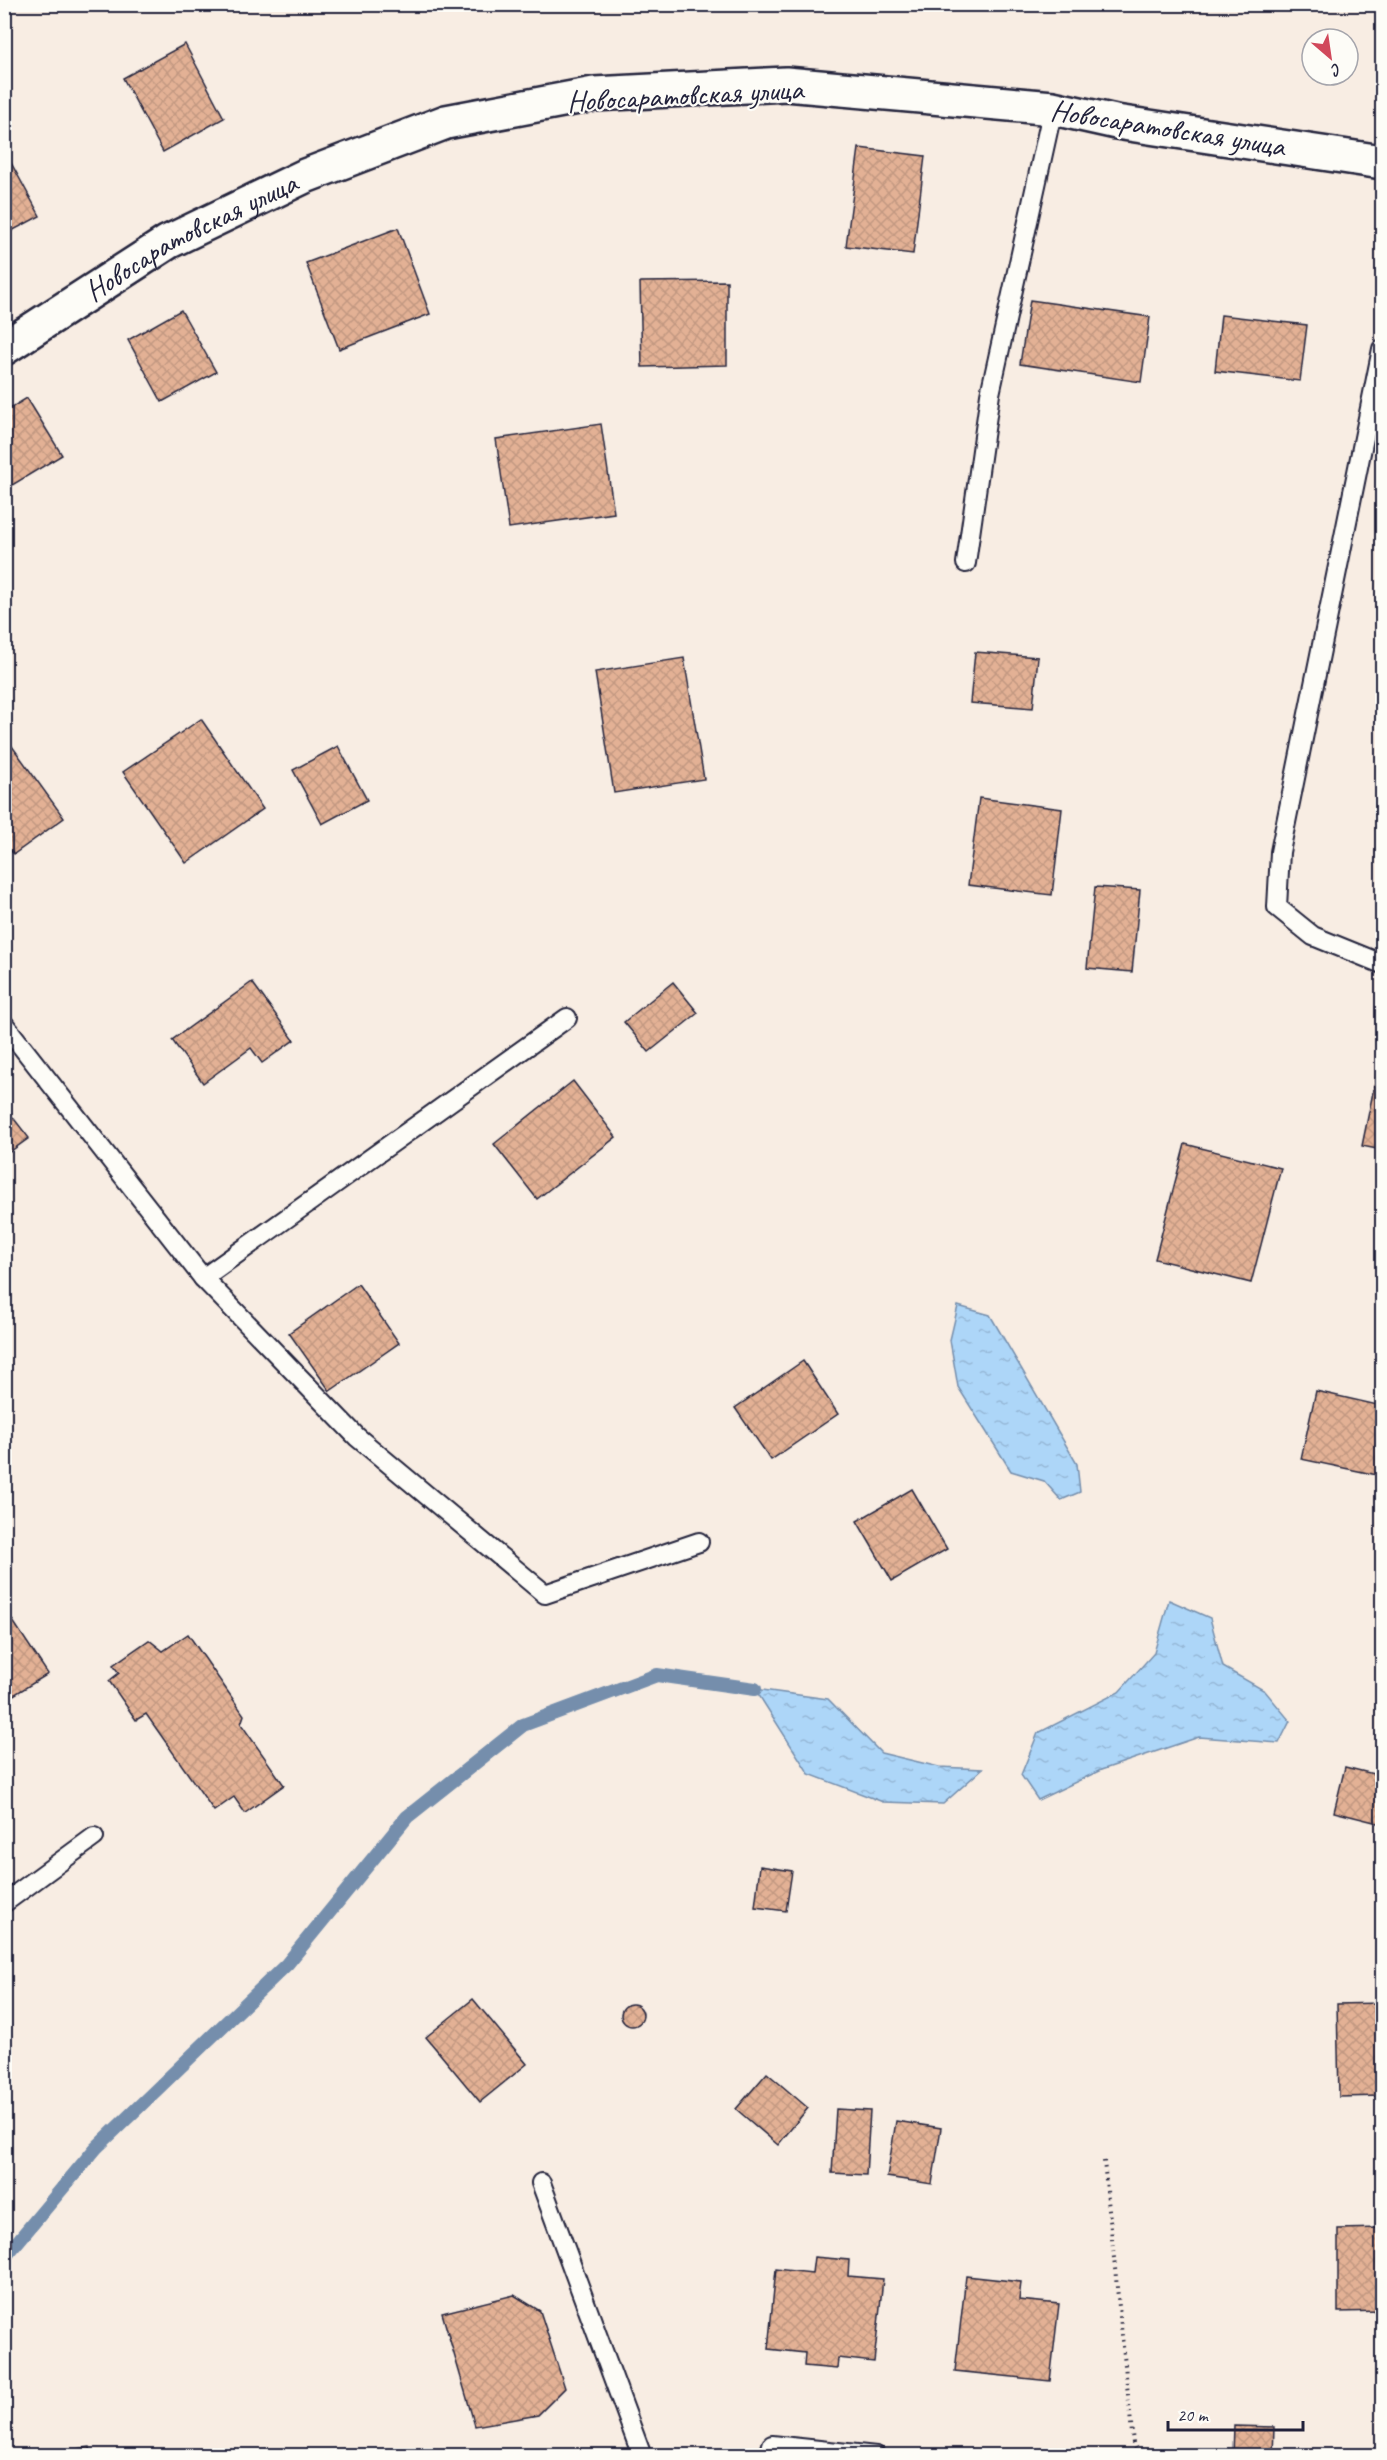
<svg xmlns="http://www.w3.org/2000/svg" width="1387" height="2460" font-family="Caveat,sans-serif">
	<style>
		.water { fill: url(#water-ripples); stroke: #758eac; stroke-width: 1.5 }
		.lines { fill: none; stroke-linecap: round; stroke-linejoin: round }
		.stream { stroke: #758eac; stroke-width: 14 }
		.building { fill: url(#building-cross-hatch); stroke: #22223b; stroke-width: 1.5 }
		.lane-casing { stroke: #22223b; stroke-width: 22 }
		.street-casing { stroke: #22223b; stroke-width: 38 }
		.path { stroke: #22223b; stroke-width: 4; stroke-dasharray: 1.5 4.5; stroke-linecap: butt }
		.lane { stroke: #fdfcf7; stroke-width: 18 }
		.street { stroke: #fdfcf7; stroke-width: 33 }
		.labels { text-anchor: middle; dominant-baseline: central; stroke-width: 4.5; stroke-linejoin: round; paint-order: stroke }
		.street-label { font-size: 30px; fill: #22223b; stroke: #fdfcf7 }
	</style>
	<defs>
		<pattern id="water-ripples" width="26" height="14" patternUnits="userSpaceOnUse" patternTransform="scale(1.5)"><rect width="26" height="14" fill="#add6f8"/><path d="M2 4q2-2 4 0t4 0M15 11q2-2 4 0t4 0" fill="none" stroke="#95b7d6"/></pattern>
		<pattern id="building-cross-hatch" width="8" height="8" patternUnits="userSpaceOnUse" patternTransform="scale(1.5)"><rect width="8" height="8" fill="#e3b195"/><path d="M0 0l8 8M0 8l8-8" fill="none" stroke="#c29881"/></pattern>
	</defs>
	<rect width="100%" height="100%" fill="#f8ede3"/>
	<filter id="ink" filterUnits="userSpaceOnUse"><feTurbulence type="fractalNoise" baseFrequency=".0167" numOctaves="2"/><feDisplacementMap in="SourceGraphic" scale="12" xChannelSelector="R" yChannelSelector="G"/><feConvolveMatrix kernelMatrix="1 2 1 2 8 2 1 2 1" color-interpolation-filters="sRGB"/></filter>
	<g filter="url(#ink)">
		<g class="water">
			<path d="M958 1306 990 1315 1077 1464 1080 1492 1061 1500 1044 1481 1011 1471 958 1387 950 1340Z"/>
			<path d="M1169 1600 1210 1618 1223 1667 1265 1691 1290 1721 1279 1743 1199 1737 1101 1770 1038 1800 1021 1775 1038 1733 1119 1692 1154 1653Z"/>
			<path d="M755 1689 828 1699 881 1753 939 1767 982 1769 943 1804 883 1802 809 1774Z"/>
		</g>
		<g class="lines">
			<path class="stream" d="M4 2258 96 2148 287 1964 407 1817 523 1725 657 1675 755 1689"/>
		</g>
		<g class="building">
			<path d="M185 44 224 118 163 152 123 78Z"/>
			<path d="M859 148 925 156 913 254 846 246Z"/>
			<path d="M4 150 40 216 4 235Z"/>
			<path d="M398 228 430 314 339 349 306 263Z"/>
			<path d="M727 281V365L642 367 640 282Z"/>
			<path d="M1030 300 1150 317 1141 382 1020 364Z"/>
			<path d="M181 310 216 372 162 402 128 340Z"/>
			<path d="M1221 315 1307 325 1300 381 1215 371Z"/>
			<path d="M27 398 62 455 4 490V412Z"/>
			<path d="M601 424 614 513 509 528 496 439Z"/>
			<path d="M975 652 1038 657 1033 708 970 703Z"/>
			<path d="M684 658 704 779 614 793 595 672Z"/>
			<path d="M201 719 263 809 186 863 123 772Z"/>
			<path d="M9 742 64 818 14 854 11 851 4 856V746Z"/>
			<path d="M338 746 367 800 322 824 293 770Z"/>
			<path d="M979 798 1062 809 1052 895 968 885Z"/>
			<path d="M1095 887 1140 890 1132 972 1087 968Z"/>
			<path d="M252 982 294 1040 262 1063 251 1048 203 1083 172 1040Z"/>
			<path d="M673 982 698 1013 649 1052 624 1022Z"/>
			<path d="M1381 1053H1382V1150L1362 1146Z"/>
			<path d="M573 1081 616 1137 537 1199 494 1144Z"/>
			<path d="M4 1106 29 1138 4 1156Z"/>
			<path d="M1185 1144 1281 1168 1251 1283 1155 1259Z"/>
			<path d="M358 1284 399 1343 330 1391 289 1333Z"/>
			<path d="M803 1361 838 1414 771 1460 735 1408Z"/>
			<path d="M1316 1391 1382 1406V1476L1301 1459Z"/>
			<path d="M912 1489 947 1549 892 1581 857 1521Z"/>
			<path d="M11 1618 48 1674 4 1701V1622Z"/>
			<path d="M188 1634 244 1715 241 1724 284 1785 245 1813 234 1797 214 1811 146 1714 136 1720 109 1681 119 1673 113 1665 149 1640 163 1651Z"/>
			<path d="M1345 1767 1382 1776V1824L1334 1812Z"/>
			<path d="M760 1866 792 1871 786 1911 755 1907Z"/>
			<path d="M473 1999 527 2064 480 2102 426 2037Z"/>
			<path d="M1382 2003V2096L1339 2097 1337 2004Z"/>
			<circle cx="632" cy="2015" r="11"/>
			<path d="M767 2073 808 2108 778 2145 736 2109Z"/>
			<path d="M836 2109 870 2111 866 2175 832 2173Z"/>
			<path d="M896 2121 941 2128 932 2184 887 2177Z"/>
			<path d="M1382 2228V2311L1338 2312V2229Z"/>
			<path d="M814 2257 849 2260 848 2276 883 2279 874 2362 838 2358 837 2369 804 2366 805 2353 768 2349 776 2269 812 2273Z"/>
			<path d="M966 2276 1021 2282 1019 2300 1059 2304 1050 2381 955 2371Z"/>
			<path d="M514 2295 540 2311 565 2388 538 2415 475 2426 442 2313Z"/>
			<path d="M1234 2426 1274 2427 1273 2456H1233Z"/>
			<path d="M90 2447 91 2456H26Z"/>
		</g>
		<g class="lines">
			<g class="lane-casing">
				<g id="lane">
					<path d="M1382 349 1280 852 1277 907 1313 936 1382 964"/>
					<path d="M966 563 990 394 1053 108"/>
					<path d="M4 1024 203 1278 357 1437 545 1594 699 1542"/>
					<path d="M203 1278 567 1018"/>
					<path d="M4 1903 94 1837"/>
					<path d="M541 2183 642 2456"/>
					<path d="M769 2456 772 2445 876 2456"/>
				</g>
			</g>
			<g class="street-casing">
				<g id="street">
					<path id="s1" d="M4 348 168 242 305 176 446 122 594 94 786 84 1053 108 1116 122 1382 162"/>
				</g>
			</g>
			<path class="path" d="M1104 2161 1133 2443 1140 2456"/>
			<use href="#lane" class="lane"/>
			<use href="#street" class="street"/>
		</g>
	</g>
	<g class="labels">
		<g class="street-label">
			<text transform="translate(685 95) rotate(-3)">Новосаратовская улица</text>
			<text transform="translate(1168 128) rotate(9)">Новосаратовская улица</text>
			<text stroke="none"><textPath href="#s1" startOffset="218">Новосаратовская улица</textPath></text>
		</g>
	</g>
	<rect width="1387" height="2460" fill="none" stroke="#fdfcf7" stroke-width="24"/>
	<rect x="12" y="12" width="1363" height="2436" fill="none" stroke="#22223b" stroke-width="2" filter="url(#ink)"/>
	<g transform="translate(1330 57) rotate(151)"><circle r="28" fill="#fdfcf7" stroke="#a5a5ac" stroke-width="1.5"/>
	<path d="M0-4.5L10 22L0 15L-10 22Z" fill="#d1495b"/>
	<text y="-9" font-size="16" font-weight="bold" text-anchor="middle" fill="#22223b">С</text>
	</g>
	<path d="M1168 2421v9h135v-9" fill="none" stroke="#22223b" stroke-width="3"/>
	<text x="1177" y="2421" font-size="18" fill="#22223b" stroke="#fdfcf7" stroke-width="4.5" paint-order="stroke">20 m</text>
</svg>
